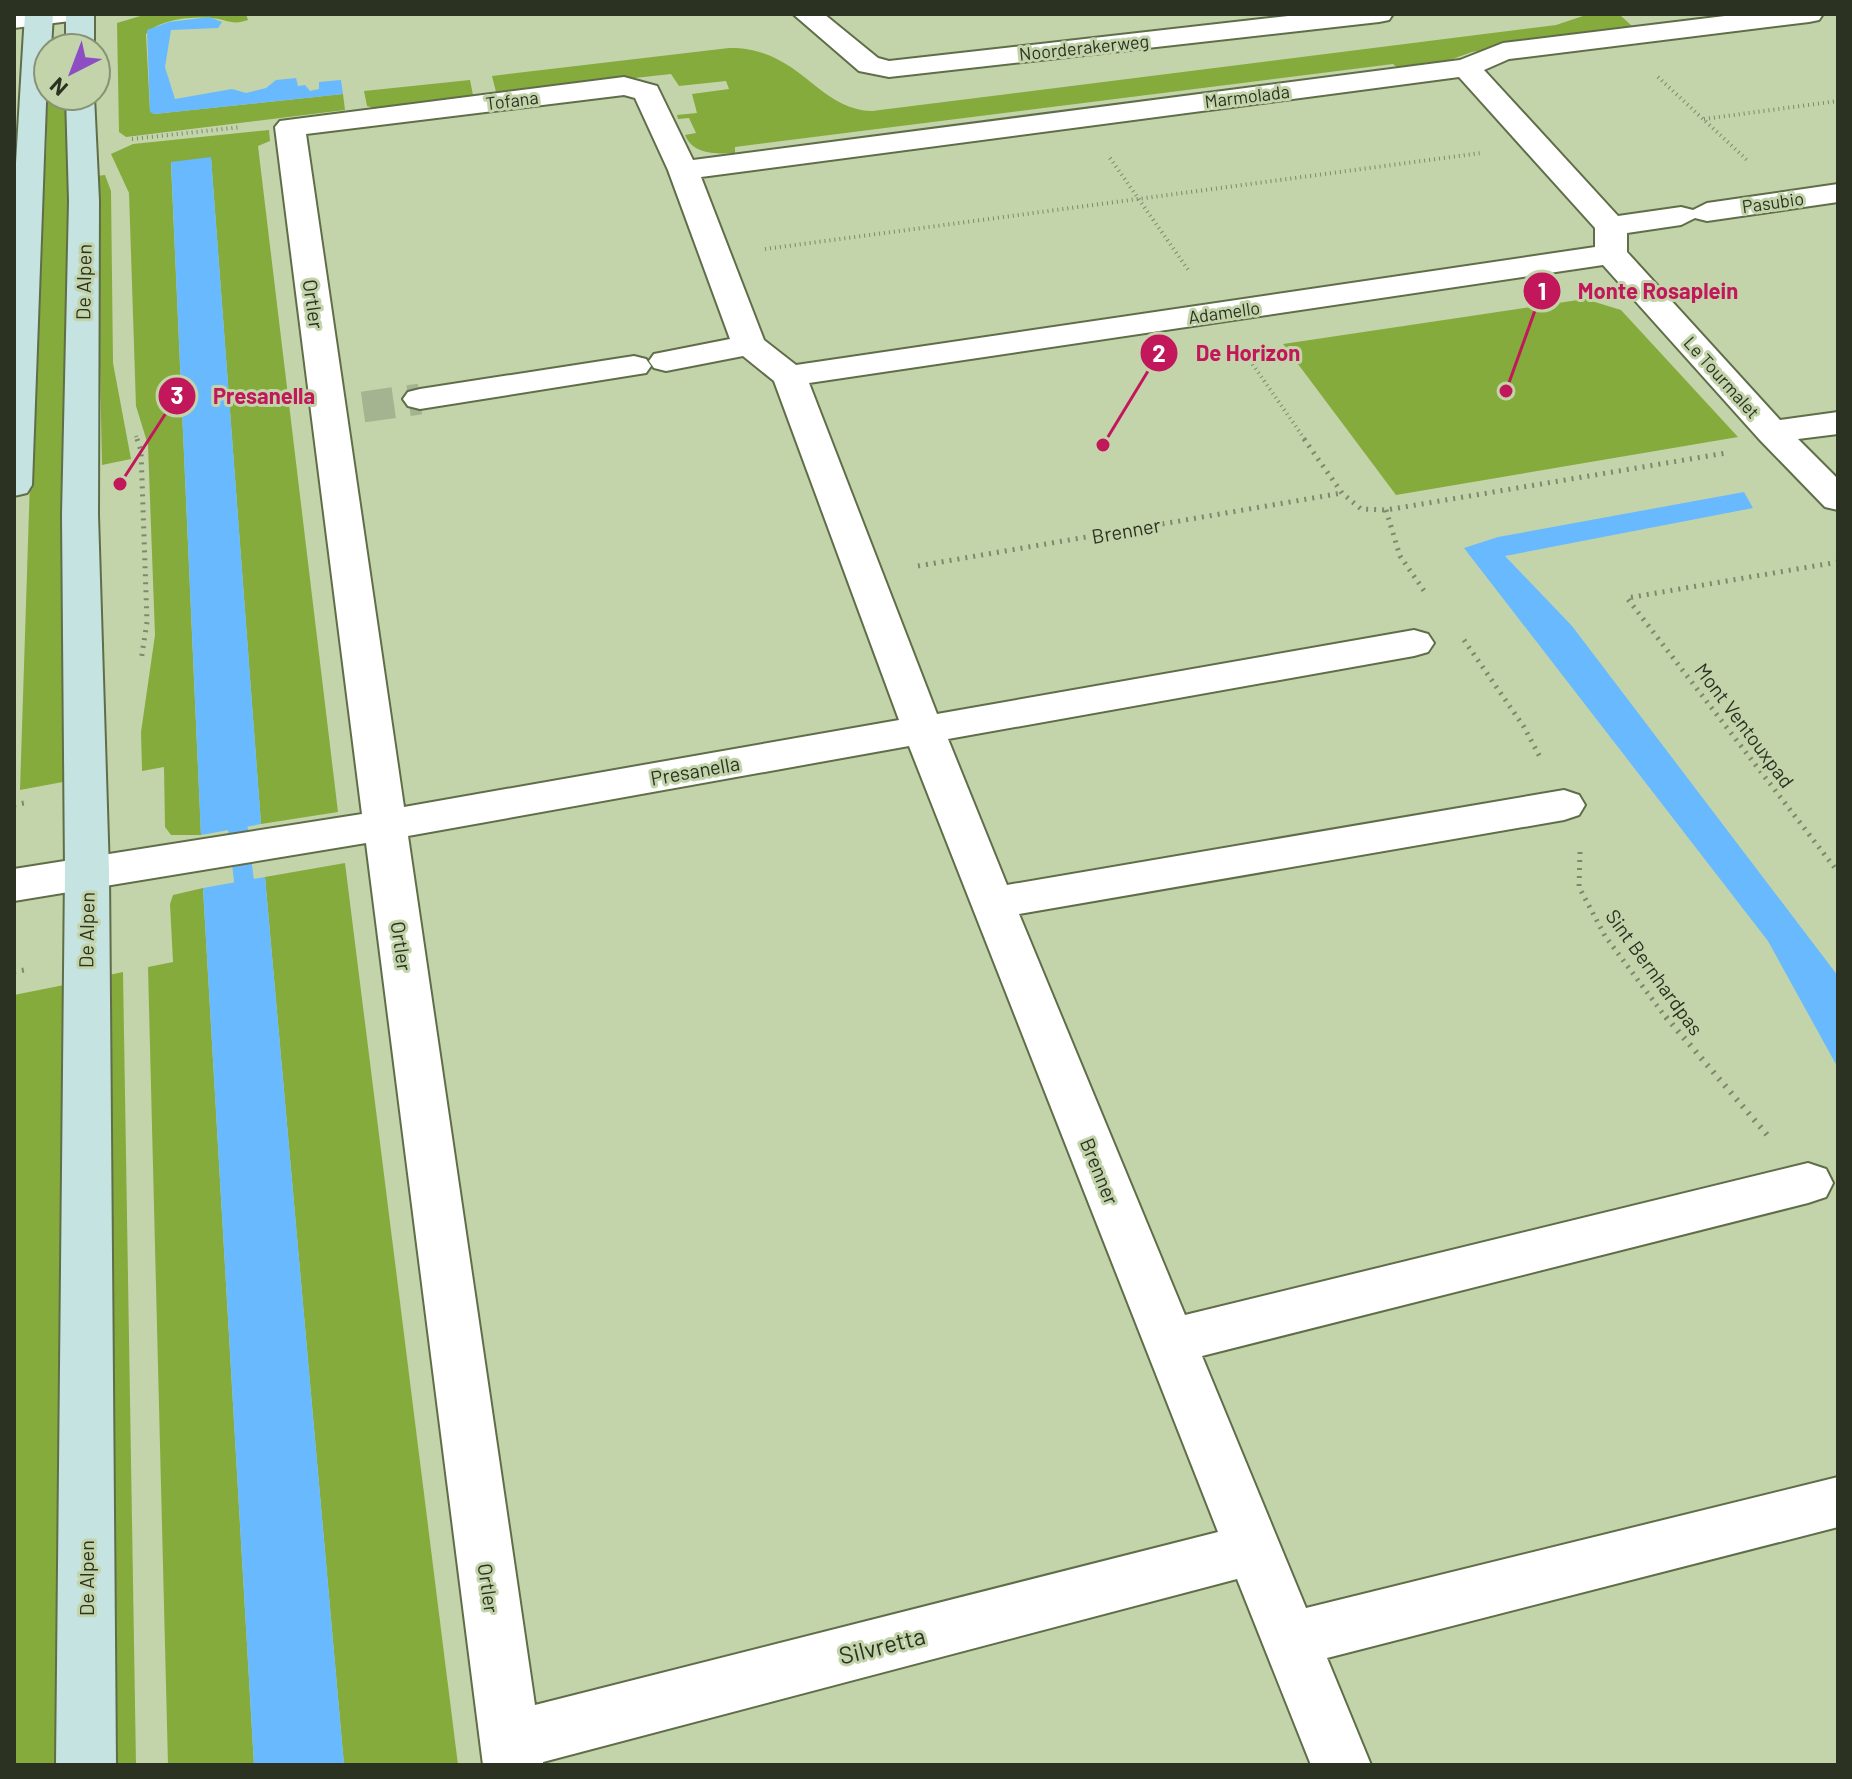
<svg xmlns="http://www.w3.org/2000/svg" width="1852" height="1779" font-family="Barlow,sans-serif">
	<style>
		.green { fill: #85ab3d }
		.water { fill: #68b9fe }
		.lines { fill: none; stroke-linecap: round; stroke-linejoin: round }
		.stream { fill: #68b9fe; fill-rule: evenodd }
		.street-tunnel { stroke: #a5b490; stroke-width: 31; stroke-dasharray: 31 15; stroke-linecap: butt }
		.street-casing { stroke: #5f6e49; stroke-width: 4 }
		.secondary-casing { stroke: #5f6e49; stroke-width: 4 }
		.path-far2 { stroke: #7d896b; stroke-width: 4; stroke-dasharray: 1 4; stroke-linecap: butt }
		.path-far1 { stroke: #7d896b; stroke-width: 5; stroke-dasharray: 2 6; stroke-linecap: butt }
		.path { stroke: #7d896b; stroke-width: 6; stroke-dasharray: 2 7; stroke-linecap: butt }
		.street { fill: #fff; fill-rule: evenodd }
		.secondary { fill: #c5e3e0; fill-rule: evenodd }
		.labels { text-anchor: middle; dominant-baseline: central; stroke-width: 6; stroke-linejoin: round; paint-order: stroke }
		.far-street-label { font-size: 18px; fill: #2c3222; stroke: #c3d4ab }
		.street-label { font-size: 20px; fill: #2c3222; stroke: #c3d4ab }
		.near-street-label { font-size: 24px; fill: #2c3222; stroke: #c3d4ab }
		.leader { fill: none; stroke: #c2185b; stroke-width: 3 }
		.callout-dot { fill: #c2185b; stroke: #c3d4ab; stroke-width: 3 }
		.mark-label { font-size: 24px; text-anchor: middle; font-weight: bold; fill: #fff }
		.callout-label { font-size: 22px; text-anchor: middle; font-weight: bold; fill: #c2185b; stroke: #c3d4ab; stroke-width: 6; stroke-linejoin: round; paint-order: stroke }
	</style>
	<rect width="100%" height="100%" fill="#c3d4ab"/>
	<g class="green">
		<path d="M147 14H246L248 20C232 26 226 19 212 18 193 16 159 19 146 34L150 111 154 114 343 94 345 110 126 137 119 132 117 23Z"/>
		<path d="M1589 14H1630L1621 16 1632 26 1472 52 1436 65 1399 69 1393 64 735 147V153C717 154 693 155 685 135L696 133 689 118 678 119 677 115 697 113 692 94 729 89 726 81 679 86 671 74 500 93 496 92 492 76 729 48C800 47 817 110 872 111L1556 25Z"/>
		<path d="M48 72V96H67L69 180 68 781 20 790 39 201 46 158Z"/>
		<path d="M470 80 473 95 374 108 367 106 364 91Z"/>
		<path d="M269 130 270 141 258 146 338 812 261 824 211 158 171 163 201 835H171L165 827 164 767 142 771 141 732 155 635 148 445 136 406 129 193 111 154 133 144Z"/>
		<path d="M105 175 111 191 113 363 131 459 102 465 96 176Z"/>
		<path d="M1585 299 1621 310 1738 437 1396 495 1283 344Z"/>
		<path d="M345 863 458 1765H344L265 877Z"/>
		<path d="M203 888 254 1765H168L148 967 173 962 170 904 173 895Z"/>
		<path d="M123 972 136 1765H110L104 976Z"/>
		<path d="M64 985 58 1765H14V995Z"/>
	</g>
	<g class="water">
		<path d="M209 17 222 22 218 28 171 30 165 67 175 99 232 89 246 93 266 88 276 80 296 78 298 86 305 85 310 91 319 89V82L341 80 343 94 154 114 150 112 147 30 169 22Z"/>
		<path d="M211 157 261 824 201 835 171 162Z"/>
		<path d="M1744 492 1753 508 1505 556 1572 626 1838 976V1068L1768 941 1464 548 1498 537Z"/>
		<path d="M265 877 344 1765H254L203 888Z"/>
	</g>
	<g class="lines">
		<path class="stream" d="M235 797 245 804 257 907 247 914 237 907 225 804Z"/>
		<path class="street-tunnel" d="M363 407 420 399"/>
		<g class="street-casing">
			<g id="street">
				<path d="M14 14H82L78 20 14 28Z"/>
				<path d="M793 14H824L878 58 889 61 1306 14H1393L1389 20 1379 22 889 77 859 71Z"/>
				<path d="M1741 14H1823L1819 20 1809 22 1509 59 1484 70 1618 216 1681 207 1693 210 1707 203 1838 184V202L1707 221 1695 218 1681 225 1627 233V252L1780 420 1838 412V434L1798 439 1838 479V510L1825 507 1759 439 1603 265 809 383 937 714 1414 630 1428 634 1434 643 1428 652 1414 656 948 739 1007 885 1564 790 1579 795 1585 805 1579 815 1564 820 1019 914 1185 1315 1808 1163 1826 1169 1833 1183 1826 1197 1808 1203 1202 1356 1306 1608 1838 1477V1527L1327 1658 1371 1765H1311L1237 1579 543 1762V1765H483L366 843 14 901V869L362 814 275 127 280 121 624 77 657 86 693 160 1460 60 1503 43ZM1459 77 1595 228V247L796 365 764 340 701 177ZM624 95 635 98 668 170 730 339 654 354 649 361 654 368 666 371 743 356 774 381 899 720 404 807 306 134ZM909 746 1218 1532 535 1705 408 836Z"/>
				<path d="M634 356 646 359 651 366 646 373 420 409 408 406 403 399 408 392 420 389Z"/>
			</g>
		</g>
		<g class="secondary-casing">
			<g id="secondary">
				<path d="M25 14H53L51 48H48L32 485 27 493 14 496V196Z"/>
				<rect x="66" y="14" width="28" height="34"/>
				<path d="M66 96H94L99 201 98 515 109 872 116 1765H56L65 872 62 515 69 201Z"/>
			</g>
		</g>
		<g class="path-far2">
			<path d="M1658 77 1747 160"/>
			<path d="M1704 119 1838 101"/>
			<path d="M132 139 241 127"/>
			<path d="M1110 158 1189 271"/>
			<path d="M765 249 1481 153"/>
			<path d="M1244 352 1306 441"/>
			<path d="M136 436 138 441"/>
		</g>
		<g class="path-far1">
			<path d="M137 439 141 451 147 622 141 661"/>
			<path d="M1304 439 1342 493 1361 509 1386 510 1726 453"/>
			<path d="M1386 510 1400 556 1427 595"/>
			<path d="M1838 562 1627 598 1838 872"/>
			<path d="M918 566 1342 493"/>
			<path d="M1464 640 1524 727 1541 759"/>
			<path d="M14 805 29 802"/>
			<path d="M1580 852 1579 887 1605 936 1667 1019"/>
			<path d="M14 972 29 969"/>
		</g>
		<path class="path" d="M1666 1017 1769 1137"/>
		<use href="#street" class="street"/>
		<use href="#secondary" class="secondary"/>
	</g>
	<g class="labels">
		<g class="far-street-label">
			<text transform="translate(1084 47) rotate(-6)">Noorderakerweg</text>
			<text transform="translate(1247 96) rotate(-7)">Marmolada</text>
			<text transform="translate(512 100) rotate(-7)">Tofana</text>
			<text transform="translate(1773 202) rotate(-8)">Pasubio</text>
			<text transform="translate(1224 312) rotate(-8)">Adamello</text>
			<text transform="translate(1722 377) rotate(48)">Le Tourmalet</text>
		</g>
		<g class="street-label">
			<text transform="translate(83 282) rotate(-89)">De Alpen</text>
			<text transform="translate(314 304) rotate(82)">Ortler</text>
			<text transform="translate(1126 530) rotate(-10)">Brenner</text>
			<text transform="translate(1745 725) rotate(53)">Mont Ventouxpad</text>
			<text transform="translate(695 770) rotate(-10)">Presanella</text>
			<text transform="translate(86 930) rotate(-89)">De Alpen</text>
			<text transform="translate(402 946) rotate(82)">Ortler</text>
			<text transform="translate(1655 972) rotate(54)">Sint Bernhardpas</text>
			<text transform="translate(1100 1171) rotate(68)">Brenner</text>
			<text transform="translate(86 1578) rotate(-90)">De Alpen</text>
			<text transform="translate(489 1588) rotate(82)">Ortler</text>
		</g>
		<g class="near-street-label">
			<text transform="translate(882 1645) rotate(-14)">Silvretta</text>
		</g>
	</g>
	<path class="leader" d="M1506 391L1542 291M1103 445L1159 353M120 484L177 396"/>
	<g class="callout-dot">
		<circle cx="1506" cy="391" r="8"/>
		<circle cx="1103" cy="445" r="8"/>
		<circle cx="120" cy="484" r="8"/>
		<circle cx="1542" cy="291" r="20"/>
		<circle cx="1159" cy="353" r="20"/>
		<circle cx="177" cy="396" r="20"/>
	</g>
	<g class="mark-label">
		<text x="1542" y="300">1</text>
		<text x="1159" y="362">2</text>
		<text x="177" y="404">3</text>
	</g>
	<g class="callout-label">
		<text x="1658" y="299">Monte Rosaplein</text>
		<text x="1248" y="361">De Horizon</text>
		<text x="264" y="404">Presanella</text>
	</g>
	<rect width="1852" height="1779" fill="none" stroke="#2c3222" stroke-width="32"/>
	<g transform="translate(72 72) rotate(222)"><circle r="38" fill="#c3d4ab" stroke="#879374" stroke-width="2"/>
	<path d="M0-6L14 30L0 20L-14 30Z" fill="#8d4ec3"/>
	<text y="-12" font-size="22" font-weight="bold" text-anchor="middle" fill="#2c3222">N</text>
	</g>
</svg>
